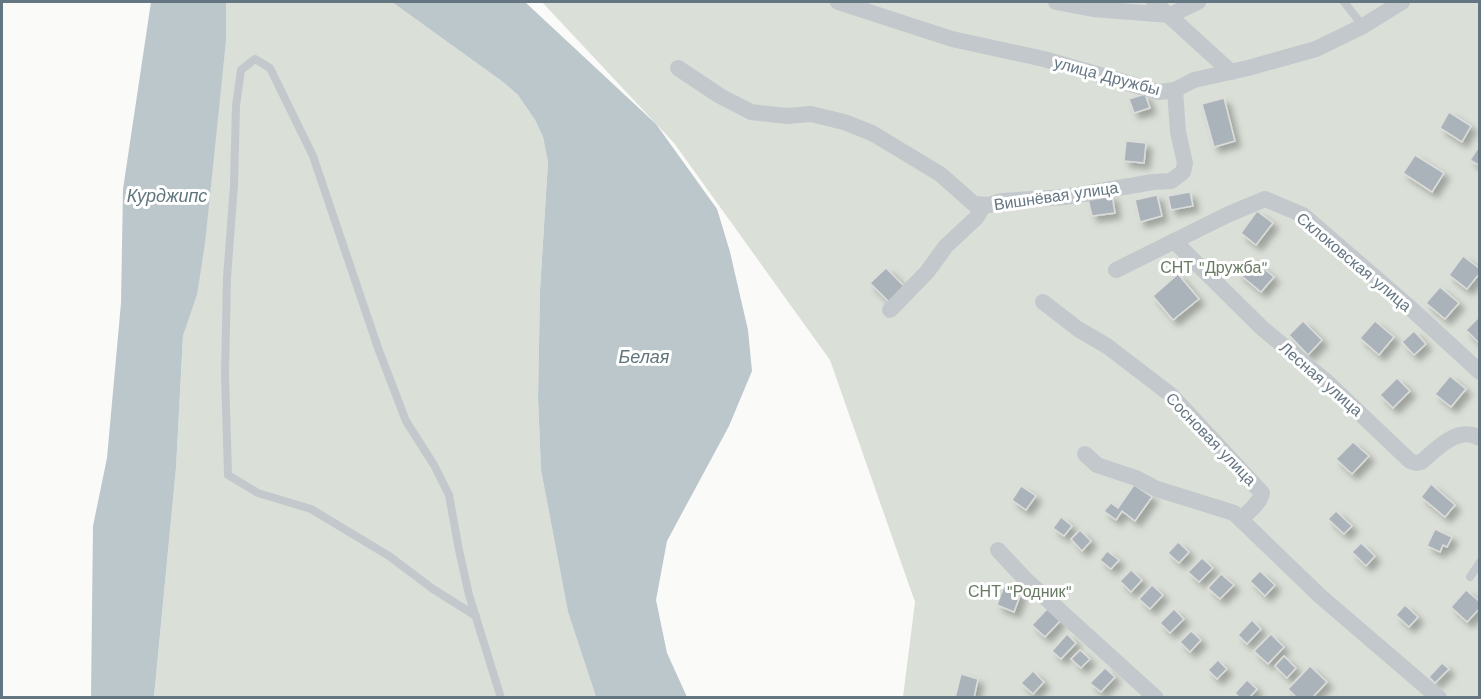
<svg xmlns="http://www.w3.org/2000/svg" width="1481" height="699" font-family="'Work Sans',sans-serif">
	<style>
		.green { fill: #dadfd7 }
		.water { fill: #bbc7cb }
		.building { fill: #aab3b9; stroke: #dcdcda; stroke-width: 1.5; filter: url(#shadow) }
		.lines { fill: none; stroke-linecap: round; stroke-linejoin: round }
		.lane { stroke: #c3c8cc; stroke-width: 8 }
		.street { stroke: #c3c8cc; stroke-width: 16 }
		.labels { text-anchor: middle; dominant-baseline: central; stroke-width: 6; stroke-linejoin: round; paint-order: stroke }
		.street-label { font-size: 16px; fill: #657683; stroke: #fff }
		.park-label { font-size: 16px; fill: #687a64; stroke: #fff }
		.water-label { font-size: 18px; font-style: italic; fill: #60757c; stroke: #fff }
	</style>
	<defs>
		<filter id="shadow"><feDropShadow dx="5.5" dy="5.5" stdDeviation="3" flood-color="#0004"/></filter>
	</defs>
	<rect width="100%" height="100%" fill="#fafaf8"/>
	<g class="green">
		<path d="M226 2H392L503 82 518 95 535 120 543 137 548 162 540 291 538 397 541 470 568 612 596 697 154 698 176 468 183 336 197 295 226 41Z"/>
		<path d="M542 2H1479V697H903L915 602 830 360 674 143Z"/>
	</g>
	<g class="water">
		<path d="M151 2H226V41L205 243 197 295 183 336 176 468 154 697H91L93 526 107 458 121 303 123 189Z"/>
		<path d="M392 2H525L656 124 717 209 730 252 748 330 752 371 729 426 667 541 656 600 667 653 687 697H596L568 612 541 470 538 397 540 291 548 162 543 137 535 120 518 95 503 82Z"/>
	</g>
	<g class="building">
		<path d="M1145 94 1150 108 1134 113 1129 99Z"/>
		<path d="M1224 98 1235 141 1214 147 1202 104Z"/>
		<path d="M1449 112 1471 126 1462 142 1440 128Z"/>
		<path d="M1126 141 1146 143 1144 163 1124 161Z"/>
		<path d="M1480 145V166L1470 160Z"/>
		<path d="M1415 155 1444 173 1432 192 1403 173Z"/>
		<path d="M1190 192 1193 206 1171 210 1168 196Z"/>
		<path d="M1112 195 1115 213 1092 216 1088 199Z"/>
		<path d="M1157 195 1162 216 1140 222 1135 200Z"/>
		<path d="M1257 211 1273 223 1256 245 1241 233Z"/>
		<path d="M1463 256 1480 269V273L1467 289 1449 275Z"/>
		<path d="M1251 258 1274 277 1261 292 1238 273Z"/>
		<path d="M886 268 905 287 889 302 870 283Z"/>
		<path d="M1178 274 1199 299 1173 320 1153 296Z"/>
		<path d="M1440 287 1459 303 1445 319 1426 303Z"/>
		<path d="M1480 316V344L1466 330Z"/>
		<path d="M1303 321 1322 340 1308 355 1289 335Z"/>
		<path d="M1375 321 1394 337 1379 355 1360 338Z"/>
		<path d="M1414 331 1426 344 1414 355 1402 342Z"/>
		<path d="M1450 376 1466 389 1451 407 1435 394Z"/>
		<path d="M1397 378 1410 391 1393 408 1380 395Z"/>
		<path d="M1353 442 1369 456 1352 474 1336 459Z"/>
		<path d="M1431 484 1455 505 1445 517 1421 497Z"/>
		<path d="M1134 485 1152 497 1135 521 1122 511 1116 520 1104 511 1111 503 1118 508Z"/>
		<path d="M1021 486 1036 496 1026 510 1012 500Z"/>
		<path d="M1336 511 1352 526 1344 534 1328 519Z"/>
		<path d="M1061 517 1072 526 1064 536 1053 528Z"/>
		<path d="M1435 529 1452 537 1447 547 1443 545 1440 552 1427 546Z"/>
		<path d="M1080 530 1091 541 1082 551 1071 539Z"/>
		<path d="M1178 542 1189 552 1179 563 1168 553Z"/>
		<path d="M1361 543 1375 556 1366 566 1352 552Z"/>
		<path d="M1107 551 1119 560 1111 569 1100 560Z"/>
		<path d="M1202 558 1213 568 1199 582 1188 572Z"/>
		<path d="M1131 570 1142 580 1131 592 1120 581Z"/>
		<path d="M1260 571 1275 585 1265 596 1250 581Z"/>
		<path d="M1221 574 1234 585 1220 599 1208 588Z"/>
		<path d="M1152 585 1163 595 1150 609 1139 599Z"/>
		<path d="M1004 586 1021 593 1014 612 997 605Z"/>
		<path d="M1466 590 1480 602V608L1467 622 1451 607Z"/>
		<path d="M1405 605 1418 617 1409 627 1396 615Z"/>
		<path d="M1047 609 1060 621 1045 637 1032 625Z"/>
		<path d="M1174 609 1184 619 1170 633 1160 623Z"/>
		<path d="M1252 620 1261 629 1247 644 1238 635Z"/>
		<path d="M1191 631 1201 640 1190 652 1180 642Z"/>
		<path d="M1067 634 1076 643 1061 659 1052 651Z"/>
		<path d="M1271 634 1284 647 1268 664 1254 651Z"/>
		<path d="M1080 650 1090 659 1081 668 1071 659Z"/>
		<path d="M1284 656 1296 668 1287 678 1275 666Z"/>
		<path d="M1218 660 1227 669 1217 679 1208 670Z"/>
		<path d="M1442 663 1449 669 1435 683 1429 677Z"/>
		<path d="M1310 666 1327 682 1312 698H1297L1288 689Z"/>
		<path d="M1105 668 1115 677 1101 692 1090 683Z"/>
		<path d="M1033 671 1044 682 1033 694 1021 683Z"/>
		<path d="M961 674 978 679 974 698H955Z"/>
		<path d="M1247 680 1257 689 1249 698H1240L1235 693Z"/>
	</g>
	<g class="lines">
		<g class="lane">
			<path d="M1344 2 1363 26"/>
			<path d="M1470 577 1480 562"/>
			<path d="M476 616 433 589 389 556 311 509 258 493 228 475 225 374 227 278 234 185 236 106 241 70 255 59 270 68 313 156 378 348 406 421 434 465 449 495 459 550 469 595 501 698"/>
		</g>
		<g class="street">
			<path d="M838 2 952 39 1044 59 1159 92 1175 90 1194 80 1248 68 1316 49 1363 26 1402 2"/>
			<path d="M1056 2 1093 9 1170 15 1198 2"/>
			<path d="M1154 2 1231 72"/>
			<path d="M678 68 720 96 751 112 787 116 811 114 844 122 872 133 940 174 974 204 989 205 1002 201 1065 197 1153 182 1171 181 1183 172 1185 163 1178 132 1175 90"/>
			<path d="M1174 241 1262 328 1327 382 1410 461 1416 463 1421 462C1437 449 1457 425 1480 438"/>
			<path d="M1116 270 1229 214 1265 199 1303 215 1406 304 1480 372"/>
			<path d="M1043 302 1078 329 1107 346 1171 395 1262 493C1260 504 1248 511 1241 520"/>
			<path d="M890 310 927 272 946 246 976 218 984 205"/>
			<path d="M1085 454 1097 465 1136 478 1157 489 1234 513 1320 596 1439 698"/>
			<path d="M998 550 1026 580 1156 698"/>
		</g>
	</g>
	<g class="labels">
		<g class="street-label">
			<text transform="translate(1107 76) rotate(15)">улица Дружбы</text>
			<text transform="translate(1056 196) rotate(-8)">Вишнёвая улица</text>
			<text transform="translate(1354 262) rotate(40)">Склоковская улица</text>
			<text transform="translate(1321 379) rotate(41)">Лесная улица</text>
			<text transform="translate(1211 439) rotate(46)">Сосновая улица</text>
		</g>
		<g class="park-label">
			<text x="1214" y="267">СНТ "Дружба"</text>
			<text x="1020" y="591">СНТ "Родник"</text>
		</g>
		<g class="water-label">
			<text x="167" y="195">Курджипс</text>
			<text x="644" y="356">Белая</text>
		</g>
	</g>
	<rect width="1481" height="699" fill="none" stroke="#657683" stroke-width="6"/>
</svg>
